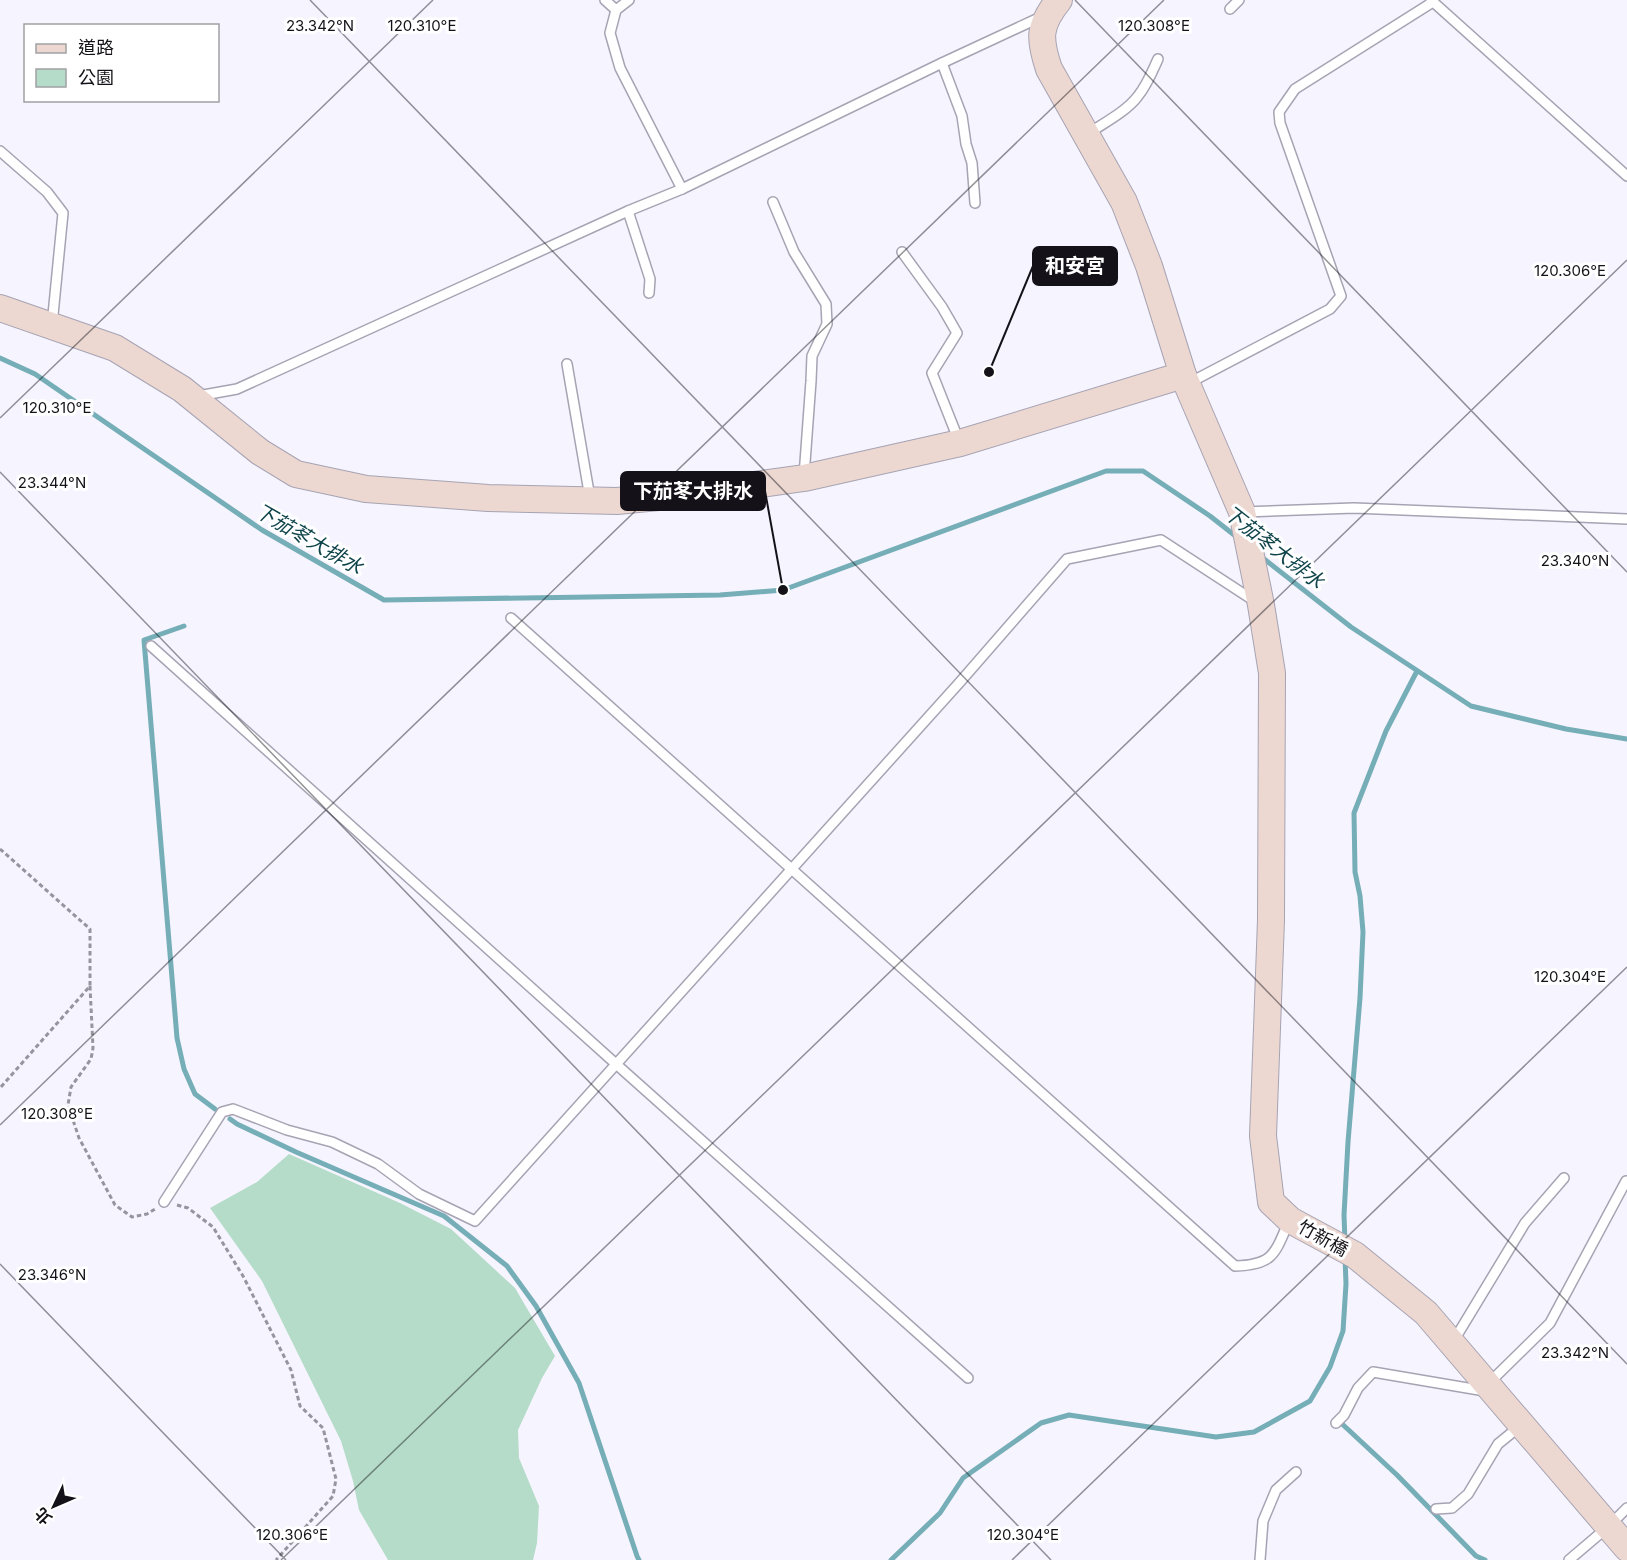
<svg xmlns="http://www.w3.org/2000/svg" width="1627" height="1560" font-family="Inter,'Noto Sans TC',sans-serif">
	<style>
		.green { fill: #b5dcc8 }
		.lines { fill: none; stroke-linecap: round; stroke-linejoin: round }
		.stream { stroke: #75aeb7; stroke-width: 5 }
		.lane-casing { stroke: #a7a3b3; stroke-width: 12 }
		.secondary-casing { stroke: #a7a3b3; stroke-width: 28 }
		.path { stroke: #96949d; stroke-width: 3; stroke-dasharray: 4.5 3; stroke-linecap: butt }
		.lane { stroke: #fff; stroke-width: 9 }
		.secondary { stroke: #ecd8d1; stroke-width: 26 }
		.ticks { fill: none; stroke: #141218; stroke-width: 1.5; stroke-opacity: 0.45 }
		.labels { text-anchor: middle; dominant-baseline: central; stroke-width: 6; stroke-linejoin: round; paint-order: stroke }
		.street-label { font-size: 18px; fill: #141218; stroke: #fff }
		.water-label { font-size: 20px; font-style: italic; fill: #0f444b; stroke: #fff }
		.ticks-label { font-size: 15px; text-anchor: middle; fill: #141218; stroke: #fff; stroke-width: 6; stroke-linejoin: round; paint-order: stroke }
		.leader { fill: none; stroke: #141218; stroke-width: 2 }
		.callout-dot { fill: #141218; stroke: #fff; stroke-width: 2 }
		.callout { fill: #141218; stroke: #141218; stroke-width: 2 }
		.callout-label { font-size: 20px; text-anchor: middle; font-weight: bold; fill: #fff }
	</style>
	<rect width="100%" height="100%" fill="#f6f4ff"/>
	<path class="green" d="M289 1154 400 1203 451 1229 515 1288 555 1356 542 1378 518 1430 519 1458 539 1506 537 1543 533 1560H388L359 1510 353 1481 341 1441 262 1281 210 1208 257 1182Z"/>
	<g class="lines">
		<g class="stream">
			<path d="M0 358 35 374 262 530 384 600 720 595 783 590 1106 471H1143L1210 516 1238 538"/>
			<path d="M1259 555 1351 627 1471 706 1566 729 1627 739"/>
			<path d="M184 626 144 640 177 1038 184 1069 195 1094 215 1109"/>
			<path d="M230 1119 237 1124 296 1152 444 1216 507 1266 536 1306 579 1383 637 1556 639 1560"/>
			<path d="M1345 1242 1344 1215 1348 1142 1360 998 1363 932 1360 896 1355 872 1354 813 1386 731 1417 671"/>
			<path d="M1340 1422 1397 1475 1476 1556 1485 1560"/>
			<path d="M891 1560 940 1513 963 1478 1041 1423 1069 1415 1216 1437 1254 1432 1310 1401 1330 1367 1343 1331 1346 1284 1345 1257"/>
		</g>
		<g class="lane-casing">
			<g id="lane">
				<path d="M605 0 616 10"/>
				<path d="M629 0 616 10 610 33 620 68 682 189"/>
				<path d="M1431 0 1627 176"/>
				<path d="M1230 9 1239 0"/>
				<path d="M942 63 962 116 966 144 972 163 975 203"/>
				<path d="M1089 133C1104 123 1127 111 1138 96 1147 85 1152 72 1158 59"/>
				<path d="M0 151 47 192 63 213 52 325"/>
				<path d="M773 202 794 252 826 304 827 324 812 356 811 381 804 476"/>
				<path d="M628 211 650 279 649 293"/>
				<path d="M902 252 942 307 957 333 932 373 959 441"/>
				<path d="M567 364 590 498"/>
				<path d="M1187 384 1330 309 1341 296 1280 123 1279 112 1295 89 1433 2"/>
				<path d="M198 396 237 389 628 211 682 189 942 63 1043 16"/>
				<path d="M1243 512 1354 508 1627 519"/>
				<path d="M511 618 1235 1266C1274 1265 1275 1253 1289 1221"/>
				<path d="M151 646 616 1064 968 1378"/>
				<path d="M164 1202 222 1112 233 1109 287 1130 332 1142 378 1164 419 1194 475 1221 960 682 1067 559 1161 540 1256 602"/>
				<path d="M1453 1342 1525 1223 1564 1178"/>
				<path d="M1489 1383 1550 1323 1626 1181"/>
				<path d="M1336 1423 1344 1415 1358 1388 1373 1372 1485 1391"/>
				<path d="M1436 1509 1452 1508 1468 1494 1498 1444 1520 1426"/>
				<path d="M1260 1560 1263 1521 1276 1490 1296 1472"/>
				<path d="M1569 1560 1609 1526 1627 1508"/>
			</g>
		</g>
		<g class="secondary-casing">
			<g id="secondary">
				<path d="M1059 0C1038 26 1039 39 1049 69L1124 202 1149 266 1183 375 1242 512 1261 605 1272 673 1271 920 1263 1136 1271 1202 1290 1220 1355 1255 1426 1313 1627 1548"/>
				<path d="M0 308 115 348 182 389 260 452 296 474 366 489 488 498 617 501 690 494 804 478 960 443 1183 375"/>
			</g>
		</g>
		<g class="path">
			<path d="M0 849 90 929V986L0 1088"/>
			<path d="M90 986 93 1048 91 1059 71 1087 68 1105 79 1138 115 1205 132 1217 147 1214 155 1209"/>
			<path d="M177 1205 188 1208 213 1227 243 1276 291 1370 300 1406 323 1428 336 1479 333 1496 276 1560"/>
		</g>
		<use href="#lane" class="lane"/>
		<use href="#secondary" class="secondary"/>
	</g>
	<path class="ticks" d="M310 0 1627 1364M1075 0 1627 572M0 418 433 0M0 472 1051 1560M0 1125 1164 0M0 1264 286 1560M281 1560 1627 260M1012 1560 1627 967"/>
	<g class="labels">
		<g class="street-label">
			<text transform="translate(1323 1238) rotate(29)">竹新橋</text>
		</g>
		<g class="water-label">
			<text transform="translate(309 539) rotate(30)">下茄苳大排水</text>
			<text transform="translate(1274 547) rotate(38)">下茄苳大排水</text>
		</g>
	</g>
	<g class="ticks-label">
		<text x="422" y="31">120.310°E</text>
		<text x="1154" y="31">120.308°E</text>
		<text x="320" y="31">23.342°N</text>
		<text x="1570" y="276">120.306°E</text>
		<text x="57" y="413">120.310°E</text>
		<text x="52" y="488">23.344°N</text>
		<text x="1575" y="566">23.340°N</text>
		<text x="1570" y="982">120.304°E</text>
		<text x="57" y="1119">120.308°E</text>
		<text x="52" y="1280">23.346°N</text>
		<text x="1575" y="1358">23.342°N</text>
		<text x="292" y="1540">120.306°E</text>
		<text x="1023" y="1540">120.304°E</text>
	</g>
	<path class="leader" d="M989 372L1033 266M783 590L765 491"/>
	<g class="callout-dot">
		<circle cx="989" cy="372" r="6"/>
		<circle cx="783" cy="590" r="6"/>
	</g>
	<g class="callout">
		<rect x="1033" y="247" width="84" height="38" rx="6"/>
		<rect x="621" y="472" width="144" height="38" rx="6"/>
	</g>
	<g class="callout-label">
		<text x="1075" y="273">和安宮</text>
		<text x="693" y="498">下茄苳大排水</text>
	</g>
	<rect x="24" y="24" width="195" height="78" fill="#ffffff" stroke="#a1a0a3" stroke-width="1.5"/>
	<rect x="36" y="44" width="30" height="9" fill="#ecd8d1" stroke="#a1a0a3" stroke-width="1.5"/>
	<text x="78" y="54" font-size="18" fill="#141218">道路</text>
	<rect x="36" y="69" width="30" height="18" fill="#b5dcc8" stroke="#a1a0a3" stroke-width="1.5"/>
	<text x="78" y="84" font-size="18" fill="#141218">公園</text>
	<g transform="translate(54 1506) rotate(226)" stroke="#ffffff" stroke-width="4.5" paint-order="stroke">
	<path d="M0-4.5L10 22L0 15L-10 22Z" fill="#141218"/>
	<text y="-9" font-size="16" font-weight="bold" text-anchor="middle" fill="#141218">北</text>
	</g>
</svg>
